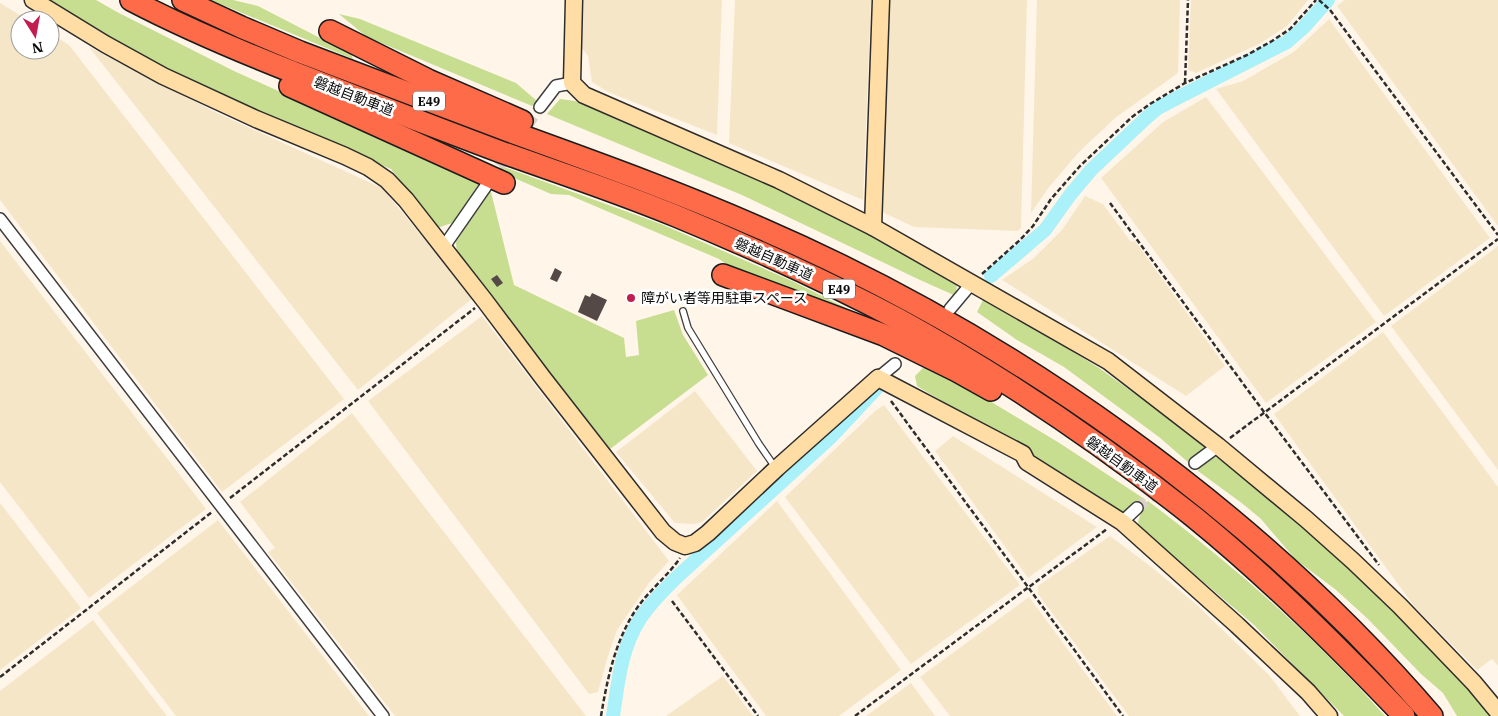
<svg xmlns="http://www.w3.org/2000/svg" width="1498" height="716" font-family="'IBM Plex Serif','Noto Sans JP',serif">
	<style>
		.farmland { fill: #f6e6c8 }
		.forest { fill: #c7dd90 }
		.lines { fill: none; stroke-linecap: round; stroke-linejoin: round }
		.canal { stroke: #abf1fa; stroke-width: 14 }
		.building { fill: #544947 }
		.street-tunnel { stroke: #dad2c8; stroke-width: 11; stroke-dasharray: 11 5.5; stroke-linecap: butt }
		.lane-casing { stroke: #3e3e3e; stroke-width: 8 }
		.street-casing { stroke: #3e3e3e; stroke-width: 14 }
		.secondary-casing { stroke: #2d2d2d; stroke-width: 19 }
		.highway-casing { stroke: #1c1c1c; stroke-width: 24 }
		.path { stroke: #2d2d2d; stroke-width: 2.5; stroke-dasharray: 5 2.5; stroke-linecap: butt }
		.lane { stroke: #fff; stroke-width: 5.5 }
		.street { stroke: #fff; stroke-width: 11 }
		.secondary { stroke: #ffdda4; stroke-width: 16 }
		.highway { stroke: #fd6b49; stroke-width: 21 }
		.poi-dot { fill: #c21c50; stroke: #fff; stroke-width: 2 }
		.labels { text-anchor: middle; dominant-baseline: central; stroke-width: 5; stroke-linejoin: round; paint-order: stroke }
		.shield { fill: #fff; stroke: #545454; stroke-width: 1 }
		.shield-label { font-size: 12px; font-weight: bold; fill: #0b0b0b }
		.street-label { font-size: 14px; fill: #0b0b0b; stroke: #fff }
		.poi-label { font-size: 14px; fill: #0b0b0b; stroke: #fff; text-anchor: start }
	</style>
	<rect width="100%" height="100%" fill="#fff5e9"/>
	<g class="farmland">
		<path d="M584 0H722L717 135 608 92 592 82 588 56 582 48Z"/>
		<path d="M735 0H871L863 200 729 143Z"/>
		<path d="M888 0H1027L1021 228 1018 231 914 227 882 212Z"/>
		<path d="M1037 0H1180L1178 73 1115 118 1078 153 1049 187 1031 213Z"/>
		<path d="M1191 0H1308L1287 26 1259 44 1196 73 1188 70Z"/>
		<path d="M1345 0H1498V226L1337 6Z"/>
		<path d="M0 3 28 20H20V50H50V33L69 45 344 399 222 492 0 200Z"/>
		<path d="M1329 19 1490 238 1384 316 1216 89 1243 81 1295 51Z"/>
		<path d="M89 47 217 113 382 188 473 298 358 390Z"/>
		<path d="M1206 97 1376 322 1266 403 1101 178 1163 122Z"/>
		<path d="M1085 196 1103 204 1131 242 1135 241 1225 366 1186 396 1002 280 1034 258 1062 230Z"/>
		<path d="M0 241 206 509 89 598 0 482Z"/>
		<path d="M1498 246V470L1391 326Z"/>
		<path d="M482 316 669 561 649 583 617 630 608 656 598 692 589 694 368 401Z"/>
		<path d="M1383 332 1498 487V666L1492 659 1477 670 1414 606 1274 414Z"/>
		<path d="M695 391 757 471 702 522 694 524 675 523 616 452Z"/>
		<path d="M884 405 1020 585 911 664 785 497 875 411Z"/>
		<path d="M352 413 586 716H395L268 552 275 548 240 502Z"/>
		<path d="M953 436 1097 527 1028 578 935 451Z"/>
		<path d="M777 501 901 670 839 716H766L677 595Z"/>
		<path d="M0 503 81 608 0 670Z"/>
		<path d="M218 520 369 716H176L97 613Z"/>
		<path d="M1110 536 1154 569 1198 606 1269 675 1300 716H1129L1038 594V586Z"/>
		<path d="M1029 597 1117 716H950L920 677Z"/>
		<path d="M93 620 167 716H0V691Z"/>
		<path d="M723 676 753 716H666Z"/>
		<path d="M911 683 935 716H866Z"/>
	</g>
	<g class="forest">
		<path d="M45 0H96L117 12 234 71 480 182 455 222 437 228 391 169 224 98 156 64Z"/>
		<path d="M211 0H233L258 6 351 54 353 59Z"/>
		<path d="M339 14 360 19 516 83 537 101 532 106 367 37Z"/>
		<path d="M560 99 575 101 756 177 925 256 957 281 956 296 920 280 742 195 547 114Z"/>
		<path d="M501 166 661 224 792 281 862 316 739 273 719 259 569 195 551 194 498 171Z"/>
		<path d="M489 190 491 192 514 285 624 338 626 357 639 355 636 321 674 310 683 335 708 375 610 449 457 253 456 242Z"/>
		<path d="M984 298 998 305 1099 368 1202 442 1205 449 1189 463 1159 437 1064 367 1017 340 977 312Z"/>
		<path d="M925 366 993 403 1061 444 1146 500 1127 512H1119L1003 438 917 386 915 376Z"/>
		<path d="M1213 457 1221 458 1316 537 1432 648 1488 710 1491 716H1457L1443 693 1421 674 1368 619 1335 589 1296 560 1261 519 1243 504 1198 471 1200 466Z"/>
		<path d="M1148 501C1233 565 1314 636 1385 716H1344L1254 625 1139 527 1138 522 1142 509 1139 507Z"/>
	</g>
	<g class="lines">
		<g class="canal">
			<path d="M991 276 1045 230 1070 195 1091 170 1145 119 1158 108 1177 98 1287 42 1304 27 1328 0"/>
			<path d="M613 716C618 683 621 648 640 619 650 603 665 589 678 576L831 437 876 389"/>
		</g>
	</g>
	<g class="building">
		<path d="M555 268 562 272 557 282 550 279Z"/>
		<path d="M497 275 503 283 497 287 491 279Z"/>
		<path d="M592 293 607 300 597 321 578 312 585 295 590 297Z"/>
	</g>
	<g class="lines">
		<g class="street-tunnel">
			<path d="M490 180 540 107"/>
			<path d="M1137 508 1163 488"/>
		</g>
		<g class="lane-casing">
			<path id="lane" d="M683 311 688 328 759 444 775 467"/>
		</g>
		<g class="street-casing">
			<g id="street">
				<path d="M540 107 556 86 572 83"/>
				<path d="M0 219 383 716"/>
				<path d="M443 248 486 186"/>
				<path d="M950 309 971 284"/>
				<path d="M878 378 895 364"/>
				<path d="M1195 463 1218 446"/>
				<path d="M1122 522 1137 508"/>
			</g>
		</g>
		<g class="secondary-casing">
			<g id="secondary">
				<path d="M33 0 105 44 163 76 256 119 345 156 368 167 387 180 406 200 485 301 543 378 663 532 675 542 685 546 695 543 708 533 777 468 878 378 1023 454 1027 462 1122 522 1237 625 1308 692 1329 716"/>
				<path d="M574 0 572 83 584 95 779 180 873 227 1108 361 1218 446 1306 519 1353 561 1400 606 1474 683 1498 712"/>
				<path d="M873 227 881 0"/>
			</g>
		</g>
		<g class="highway-casing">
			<g id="highway">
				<path d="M131 0C198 35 270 64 342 91 395 112 448 132 501 152 560 173 618 192 676 216 751 247 826 281 898 319 1002 376 1101 443 1194 517 1269 578 1337 646 1404 716"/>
				<path d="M183 0 241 27 300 52C368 78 437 104 506 130 592 161 678 192 762 229 1011 337 1255 510 1432 716"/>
				<path d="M330 31 428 80 522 121"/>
				<path d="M290 86 504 183"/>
				<path d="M723 275 884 335 957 371 991 390"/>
			</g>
		</g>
		<g class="path">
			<path d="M1319 0 1330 10 1498 235"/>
			<path d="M1185 83 1188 0"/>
			<path d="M1110 203 1264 412 1379 565"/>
			<path d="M982 274 1020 240 1033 226 1051 199 1080 166 1132 117 1150 104 1185 83 1247 55 1272 41 1290 29 1316 0"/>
			<path d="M891 401 1123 716"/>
			<path d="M1230 438 1498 239"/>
			<path d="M230 498 475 308"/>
			<path d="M672 601 758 716"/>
			<path d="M0 677 212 512"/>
			<path d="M601 716C607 680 615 642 635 611 648 591 667 577 680 558"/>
			<path d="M855 716 1107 529"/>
		</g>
		<use href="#lane" class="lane"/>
		<use href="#street" class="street"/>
		<use href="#secondary" class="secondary"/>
		<use href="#highway" class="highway"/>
	</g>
	<circle class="poi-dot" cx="631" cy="298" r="5"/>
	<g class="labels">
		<g class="shield">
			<rect x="413" y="91.5" width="32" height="19" rx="4"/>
			<rect x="823" y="279.5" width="32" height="19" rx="4"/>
		</g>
		<g class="shield-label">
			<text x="429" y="101">E49</text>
			<text x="839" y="289">E49</text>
		</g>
		<g class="street-label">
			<text transform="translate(354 96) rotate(21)">磐越自動車道</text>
			<text transform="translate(774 259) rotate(24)">磐越自動車道</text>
			<text transform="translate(1122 464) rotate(36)">磐越自動車道</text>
		</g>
		<g class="poi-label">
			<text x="641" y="298">障がい者等用駐車スペース</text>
		</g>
	</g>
	<g transform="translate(35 35) rotate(169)"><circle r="24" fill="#ffffff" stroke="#9d9d9d"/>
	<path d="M0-4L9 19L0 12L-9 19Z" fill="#c21c50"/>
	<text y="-8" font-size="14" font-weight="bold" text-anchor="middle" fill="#0b0b0b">N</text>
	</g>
</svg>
